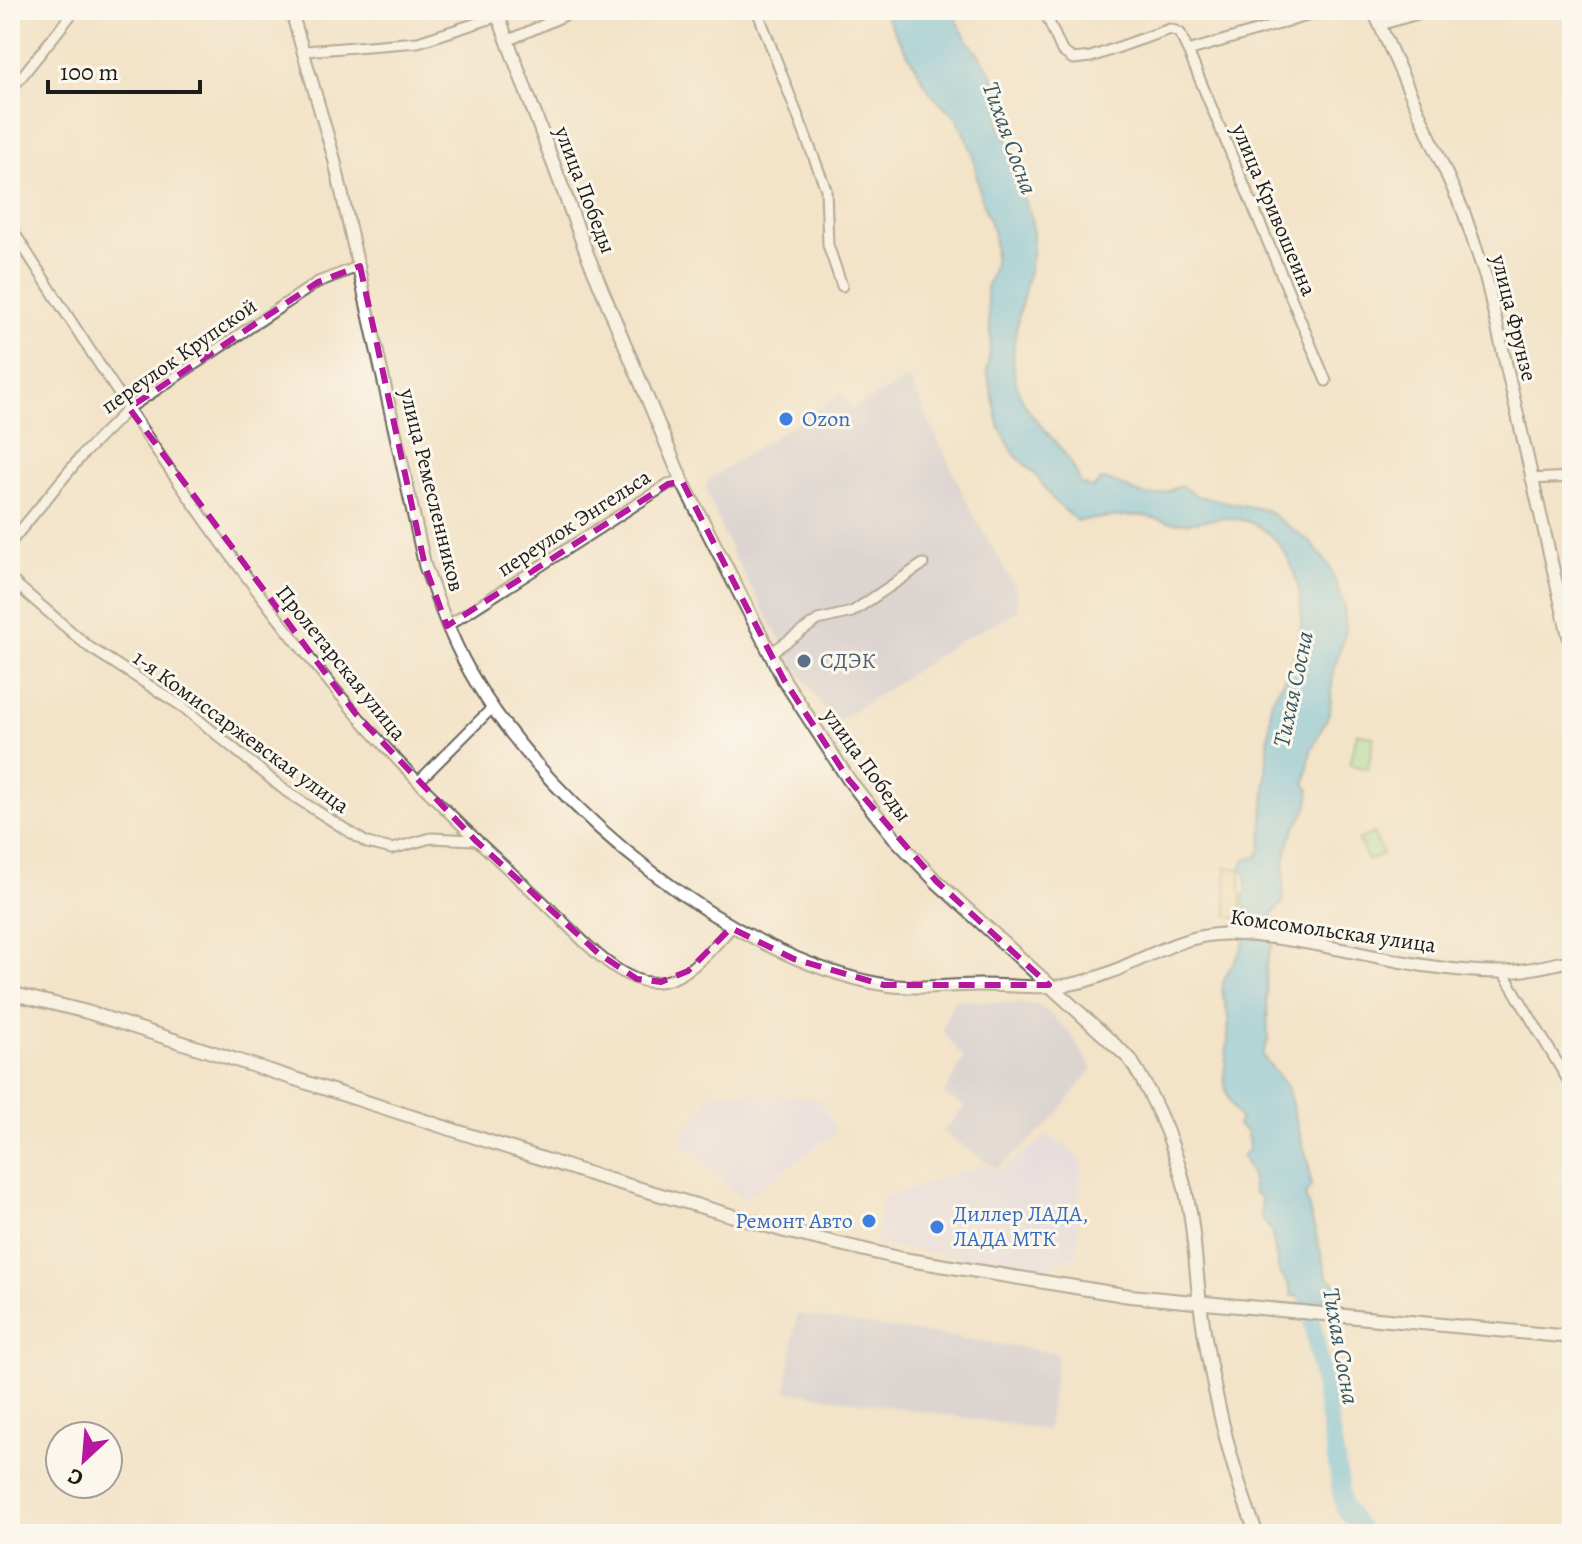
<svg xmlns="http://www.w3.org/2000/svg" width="1582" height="1544" font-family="Alegreya,serif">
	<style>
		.built { fill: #dcd6f6 }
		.industrial { fill: #c2c2dc }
		.green { fill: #98df99; stroke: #5a7e5a; stroke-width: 2 }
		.sand { fill: #eeda9e; stroke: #857b5d; stroke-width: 2 }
		.water { fill: #69c3e7; stroke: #427082; stroke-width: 2 }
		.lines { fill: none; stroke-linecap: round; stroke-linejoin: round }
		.river { stroke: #69c3e7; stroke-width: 18 }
		.minor-casing { stroke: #676258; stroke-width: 13 }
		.tertiary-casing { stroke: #676258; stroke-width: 15 }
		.secondary-casing { stroke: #676258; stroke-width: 16 }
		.minor { stroke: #fff; stroke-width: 9 }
		.tertiary { stroke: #fff; stroke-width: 11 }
		.secondary { stroke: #fff; stroke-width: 12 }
		.marked { fill: none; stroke: #b5179e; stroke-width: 6; stroke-dasharray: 16 10; stroke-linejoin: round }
		.shop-dot { fill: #3f7fe0; stroke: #fbf7ec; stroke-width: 3 }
		.service-dot { fill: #5c6f8a; stroke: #fbf7ec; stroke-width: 3 }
		.labels { text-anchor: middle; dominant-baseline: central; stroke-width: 6; stroke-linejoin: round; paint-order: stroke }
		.street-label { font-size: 22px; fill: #1c1c1c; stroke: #fbf7ec }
		.shop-label { font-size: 22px; fill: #366cbe; stroke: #fbf7ec; text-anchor: start }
		.service-label { font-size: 22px; fill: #4e5e75; stroke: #fbf7ec; text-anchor: start }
		.water-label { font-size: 24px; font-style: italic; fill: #375663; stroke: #fbf7ec }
	</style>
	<rect width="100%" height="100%" fill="#fbf7ec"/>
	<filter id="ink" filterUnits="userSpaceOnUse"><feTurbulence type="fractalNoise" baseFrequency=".0125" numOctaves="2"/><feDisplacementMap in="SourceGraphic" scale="16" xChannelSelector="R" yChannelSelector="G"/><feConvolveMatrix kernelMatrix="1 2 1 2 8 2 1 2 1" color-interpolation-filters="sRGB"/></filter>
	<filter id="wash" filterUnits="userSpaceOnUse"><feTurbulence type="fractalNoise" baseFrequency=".006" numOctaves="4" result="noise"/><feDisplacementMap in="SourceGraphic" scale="32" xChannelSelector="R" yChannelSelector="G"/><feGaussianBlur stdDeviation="1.8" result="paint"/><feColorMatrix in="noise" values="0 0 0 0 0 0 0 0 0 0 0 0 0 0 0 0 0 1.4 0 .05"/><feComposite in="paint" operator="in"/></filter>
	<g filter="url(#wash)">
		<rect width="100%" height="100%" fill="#f3e3c8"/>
		<g class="built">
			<path d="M715 1091 819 1098 836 1132 743 1199 680 1141Z"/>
			<path d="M1049 1135 1081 1159 1078 1253 1047 1270 876 1245 881 1199 982 1165 997 1172Z"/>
		</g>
		<g class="industrial">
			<path d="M909 378 968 504 1017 591 1018 611 960 641 839 721 829 718 790 658 730 549 705 488 710 478 841 394 852 409Z"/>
			<path d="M954 999 1039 1005 1067 1029 1093 1069 1049 1124 997 1169 942 1132 965 1106 944 1095 964 1058 942 1030Z"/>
			<path d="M797 1314 1058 1353 1047 1430 786 1391Z"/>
		</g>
		<g class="green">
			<path d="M1357 733 1374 737 1368 769 1350 765Z"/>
			<path d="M1373 833 1383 854 1368 861 1358 840Z"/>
		</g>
		<path class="sand" d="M1226 867 1240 869 1242 919 1227 916Z"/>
		<g class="water">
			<path d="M882 10H961L956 19C966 45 989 61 997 86 1002 100 996 116 1001 128 1002 134 1008 138 1010 144 1014 153 1012 164 1014 174 1017 188 1025 200 1030 214 1045 266 999 331 1018 389 1029 424 1073 449 1080 484L1093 488 1101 480C1120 479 1137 499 1157 495 1164 494 1173 488 1181 486L1198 496 1266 510 1310 542 1329 565 1344 605 1346 631 1333 672 1330 712 1311 750 1305 784 1310 790C1307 818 1304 810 1294 831 1284 850 1282 880 1284 901L1271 916 1273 926 1250 922 1242 898 1246 892V874L1240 869 1245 859 1257 857 1261 849 1271 702C1285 679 1300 649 1301 622 1303 583 1287 534 1246 521 1223 514 1204 523 1180 523 1168 523 1156 518 1144 516 1123 514 1098 519 1077 521L1054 501 1036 475 1015 455 1000 429 987 371 991 341 986 288 995 264 994 234 981 198 972 151 957 118 932 95Z"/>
			<path d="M1245 936 1274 940 1266 964 1268 1041 1262 1055 1287 1087 1309 1166 1311 1187 1305 1194 1327 1276 1335 1284 1347 1286 1344 1293H1334L1332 1300 1292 1296 1289 1284 1279 1272 1271 1230 1261 1218V1198L1253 1192 1251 1173 1242 1156 1249 1149 1247 1132 1237 1125 1240 1119C1211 1079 1232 1058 1228 1017 1227 1004 1219 994 1224 980 1230 963 1243 955 1245 936Z"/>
		</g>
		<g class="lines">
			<path class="river" d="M1304 1274 1344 1507 1363 1534"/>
		</g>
	</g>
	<g filter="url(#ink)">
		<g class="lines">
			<g class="minor-casing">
				<g id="minor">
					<path d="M757 10 826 189 828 245 842 286"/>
					<path d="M1044 10 1062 51 1073 59 1091 57 1170 29 1180 33 1188 51 1327 10"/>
					<path d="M1380 25 1431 10"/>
					<path d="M507 41 577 10"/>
					<path d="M305 51 418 42 499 16"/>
					<path d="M1188 51 1326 381"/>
					<path d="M10 91 75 10"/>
					<path d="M10 226C117 394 226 563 356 714 411 778 472 837 535 894 563 919 601 966 636 979 676 995 708 953 731 928"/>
					<path d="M1531 479 1572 477"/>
					<path d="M10 543 84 453 129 408 318 282 360 266"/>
					<path d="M10 579 89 647 183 707 287 792 367 843 392 849 431 838 475 840"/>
					<path d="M447 626 668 484 682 481"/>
					<path d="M769 654 818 620 852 612 923 564"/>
					<path d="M418 782 493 707"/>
					<path d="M1503 972 1572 1087"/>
				</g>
			</g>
			<g class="tertiary-casing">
				<g id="tertiary">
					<path d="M291 10 334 158 425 566C440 607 454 647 477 684 555 812 731 957 880 984 912 990 949 985 982 985 1012 985 1047 990 1077 983 1129 972 1175 932 1230 934 1323 937 1413 974 1505 972 1528 971 1550 965 1572 960"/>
					<path d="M1373 10 1464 213 1486 278 1572 651"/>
				</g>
			</g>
			<g class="secondary-casing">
				<g id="secondary">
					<path d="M496 10 587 254 682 481 784 680 849 780 894 837 936 881 1130 1059C1158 1103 1181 1160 1190 1212 1195 1242 1196 1273 1200 1303 1209 1374 1230 1468 1257 1534"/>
					<path d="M10 993 87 1012 596 1176 785 1231 903 1259 1130 1296 1572 1337"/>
				</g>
			</g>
			<use href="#minor" class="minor"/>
			<use href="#tertiary" class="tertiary"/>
			<use href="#secondary" class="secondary"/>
		</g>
	</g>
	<path d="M0 0H1582V1544H0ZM360 266 425 566 447 626 668 484 682 481 784 680 849 780 936 881 1049 985H884L794 959 731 928 688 971 661 982 637 979 598 953 475 840 355 713 129 408 318 282Z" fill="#f3e3c8" fill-opacity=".55" fill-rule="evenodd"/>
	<path class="marked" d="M360 266 425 566 447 626 668 484 682 481 784 680 849 780 936 881 1049 985H884L794 959 731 928 688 971 661 982 637 979 598 953 475 840 355 713 129 408 318 282Z"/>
	<g class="shop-dot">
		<circle cx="786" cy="419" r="8"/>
		<circle cx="869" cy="1221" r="8"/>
		<circle cx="937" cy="1227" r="8"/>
	</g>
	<circle class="service-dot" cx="804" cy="661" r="8"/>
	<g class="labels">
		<g class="street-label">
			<text transform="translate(585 190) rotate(69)">улица Победы</text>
			<text transform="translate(1274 210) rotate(67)">улица Кривошеина</text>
			<text transform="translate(1514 318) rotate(76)">улица Фрунзе</text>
			<text transform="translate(179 356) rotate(-35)">переулок Крупской</text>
			<text transform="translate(432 490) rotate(76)">улица Ремесленников</text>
			<text transform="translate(574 523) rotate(-33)">переулок Энгельса</text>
			<text transform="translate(341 663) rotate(51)">Пролетарская улица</text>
			<text transform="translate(241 732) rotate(36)">1-я Комиссаржевская улица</text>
			<text transform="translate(867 765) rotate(54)">улица Победы</text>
			<text transform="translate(1333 931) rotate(8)">Комсомольская улица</text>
		</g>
		<g class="shop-label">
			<text x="802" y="419">Ozon</text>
			<text x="953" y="1214">Диллер ЛАДА,<tspan x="953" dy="25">ЛАДА МТК</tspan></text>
			<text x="853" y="1221" text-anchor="end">Ремонт Авто</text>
		</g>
		<g class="service-label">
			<text x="820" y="661">СДЭК</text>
		</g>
		<g class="water-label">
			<text transform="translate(1010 138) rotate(70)">Тихая Сосна</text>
			<text transform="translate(1293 689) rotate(-78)">Тихая Сосна</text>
			<text transform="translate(1341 1346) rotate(80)">Тихая Сосна</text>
		</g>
	</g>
	<rect width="1582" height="1544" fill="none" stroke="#fbf7ec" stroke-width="40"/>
	<g transform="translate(84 1460) rotate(206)"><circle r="38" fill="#fbf7ec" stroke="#a29f99" stroke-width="2"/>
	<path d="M0-6L14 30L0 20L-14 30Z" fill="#b5179e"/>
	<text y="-12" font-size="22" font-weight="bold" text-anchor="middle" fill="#1c1c1c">С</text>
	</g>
	<path d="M48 80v12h152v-12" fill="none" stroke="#1c1c1c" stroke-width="4"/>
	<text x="60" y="80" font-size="24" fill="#1c1c1c" stroke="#fbf7ec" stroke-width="6" paint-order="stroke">100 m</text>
</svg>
